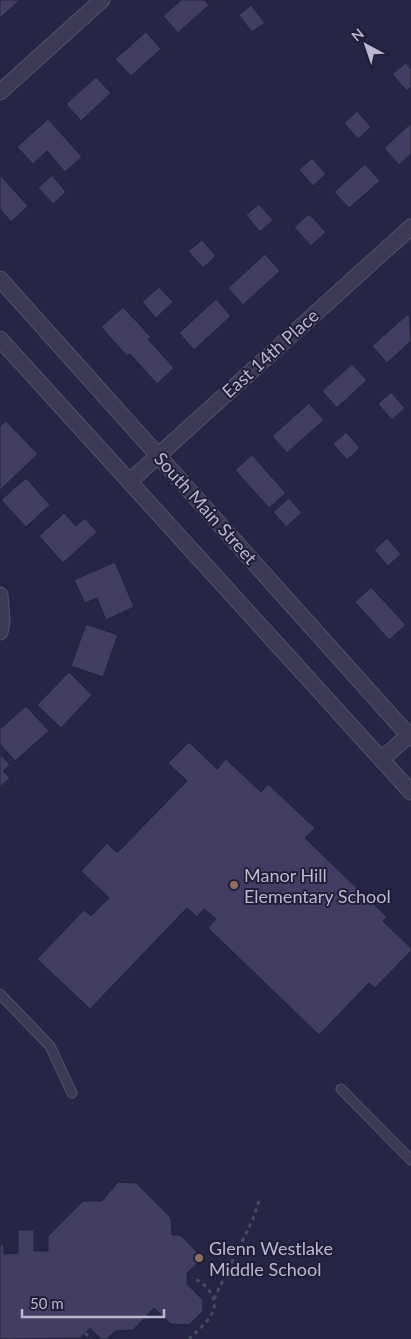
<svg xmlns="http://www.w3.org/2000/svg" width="411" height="1339" font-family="Lato,sans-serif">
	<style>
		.building { fill: #423e63; stroke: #23203c }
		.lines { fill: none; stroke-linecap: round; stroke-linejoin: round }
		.service-casing { stroke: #55526c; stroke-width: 11 }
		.minor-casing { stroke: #55526c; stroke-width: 17 }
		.tertiary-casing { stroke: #55526c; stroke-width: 17 }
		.path { stroke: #424f60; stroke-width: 3; stroke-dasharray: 4 4; stroke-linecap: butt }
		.service { stroke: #3c3a55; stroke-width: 9 }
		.minor { stroke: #3c3a55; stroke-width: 15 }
		.tertiary { stroke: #3c3a55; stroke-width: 15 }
		.education-dot { fill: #8d6e63; stroke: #211e3a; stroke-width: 2 }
		.labels { text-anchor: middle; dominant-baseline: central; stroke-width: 4; stroke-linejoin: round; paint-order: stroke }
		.street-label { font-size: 18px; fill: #bab7ce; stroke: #211e3a }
		.poi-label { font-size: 18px; fill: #bab7ce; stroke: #211e3a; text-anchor: start }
	</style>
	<rect width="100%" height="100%" fill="#272545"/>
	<g class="building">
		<path d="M0 0H20L0 18Z"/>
		<path d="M181 0H204L209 5 178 33 163 16Z"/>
		<path d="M251 5 265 23 252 32 239 15Z"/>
		<path d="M146 32 161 49 131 76 115 59Z"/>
		<path d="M406 63 411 69V87L407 91 392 74Z"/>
		<path d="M96 77 111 93 81 121 66 104Z"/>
		<path d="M357 111 371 127 358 139 344 123Z"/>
		<path d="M48 119 82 157 65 172 47 151 33 164 17 147Z"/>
		<path d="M411 123V154L399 165 384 148Z"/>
		<path d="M312 158 326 174 313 186 299 170Z"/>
		<path d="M365 164 380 181 349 208 334 192Z"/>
		<path d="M0 175 28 206 11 222 0 209Z"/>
		<path d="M52 175 66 192 53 204 38 188Z"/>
		<path d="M259 204 273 220 260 232 246 215Z"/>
		<path d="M309 214 326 232 311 246 294 227Z"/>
		<path d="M202 240 216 256 203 268 188 251Z"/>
		<path d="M265 254 280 271 243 305 228 288Z"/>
		<path d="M159 287 173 302 156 318 142 302Z"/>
		<path d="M216 299 231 316 194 350 179 333Z"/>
		<path d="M123 307 151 337 148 339 174 368 157 384 130 354 127 356 101 327Z"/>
		<path d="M409 313 411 341 387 363 372 346Z"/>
		<path d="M352 364 367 380 337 408 322 391Z"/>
		<path d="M391 392 405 408 392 420 378 404Z"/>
		<path d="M309 403 324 420 287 453 272 436Z"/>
		<path d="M6 421 38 454 0 490V426Z"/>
		<path d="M346 432 360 448 347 460 333 444Z"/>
		<path d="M252 455 286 493 269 508 235 470Z"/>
		<path d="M26 478 50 505 26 527 1 500Z"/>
		<path d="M289 498 302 513 286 527 273 512Z"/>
		<path d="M64 513 76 526 85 518 97 532 63 563 39 536Z"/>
		<path d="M387 538 401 554 388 566 374 550Z"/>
		<path d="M115 562 134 607 106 620 97 598 85 603 74 580Z"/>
		<path d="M371 587 406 625 389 640 355 602Z"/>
		<path d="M86 624 118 635 103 677 71 666Z"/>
		<path d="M69 672 92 695 61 728 37 705Z"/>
		<path d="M26 706 49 731 15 761 0 744V729Z"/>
		<path d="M189 742 217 769 226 759 261 792 268 784 315 828 305 838 387 917 383 921 411 948V951L375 988 369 983 319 1035 208 928 216 919 204 909 197 917 187 908 90 1009 37 959 84 910 91 916 109 898 81 871 107 843 117 853 187 781 168 763Z"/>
		<path d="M0 754 10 765 3 771 10 778 0 787Z"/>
		<path d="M118 1182 136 1183 171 1218 172 1235H180L197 1252 198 1263 187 1273V1284L203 1300V1311L189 1325 171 1324 154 1308 133 1330 115 1331 107 1339H101L90 1328 80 1338 0 1339V1243L4 1246V1254L18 1253V1230H34V1251H48V1236L83 1201H102Z"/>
	</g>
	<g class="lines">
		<g class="service-casing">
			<g id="service">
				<path d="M0 994 50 1046 72 1093"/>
				<path d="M341 1089 411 1160"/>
			</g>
		</g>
		<g class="minor-casing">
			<g id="minor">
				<path d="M0 92 102 0"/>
				<path d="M130 481 411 227"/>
				<path d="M0 595 2 622 0 632"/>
				<path d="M382 759 411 733"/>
			</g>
		</g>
		<g class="tertiary-casing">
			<g id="tertiary">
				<path d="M0 279 411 738"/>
				<path d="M0 339 411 792"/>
			</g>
		</g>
		<g class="path">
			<path d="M214 1299 253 1219 260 1198"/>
			<path d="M85 1333 91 1339"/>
			<path d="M189 1339C196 1332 206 1324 211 1315 221 1300 206 1282 192 1278"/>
		</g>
		<use href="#service" class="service"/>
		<use href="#minor" class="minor"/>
		<use href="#tertiary" class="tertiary"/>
	</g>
	<g class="education-dot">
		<circle cx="234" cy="885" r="5"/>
		<circle cx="199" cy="1258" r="5"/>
	</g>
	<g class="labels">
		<g class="street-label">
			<text transform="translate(270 353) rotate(-42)">East 14th Place</text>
			<text transform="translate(206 508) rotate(48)">South Main Street</text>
		</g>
		<g class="poi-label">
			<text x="244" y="875">Manor Hill<tspan x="244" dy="21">Elementary School</tspan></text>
			<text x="209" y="1248">Glenn Westlake<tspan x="209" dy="21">Middle School</tspan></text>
		</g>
	</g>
	<g transform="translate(366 45) rotate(320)" stroke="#211e3a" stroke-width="4" paint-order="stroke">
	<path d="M0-4L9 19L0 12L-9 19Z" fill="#bab7ce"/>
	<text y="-8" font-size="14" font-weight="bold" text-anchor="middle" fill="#bab7ce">N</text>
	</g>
	<path d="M22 1309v8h142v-8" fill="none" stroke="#bab7ce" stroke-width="2.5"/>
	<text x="30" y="1309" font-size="15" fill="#bab7ce" stroke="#211e3a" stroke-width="4" paint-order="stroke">50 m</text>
</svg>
